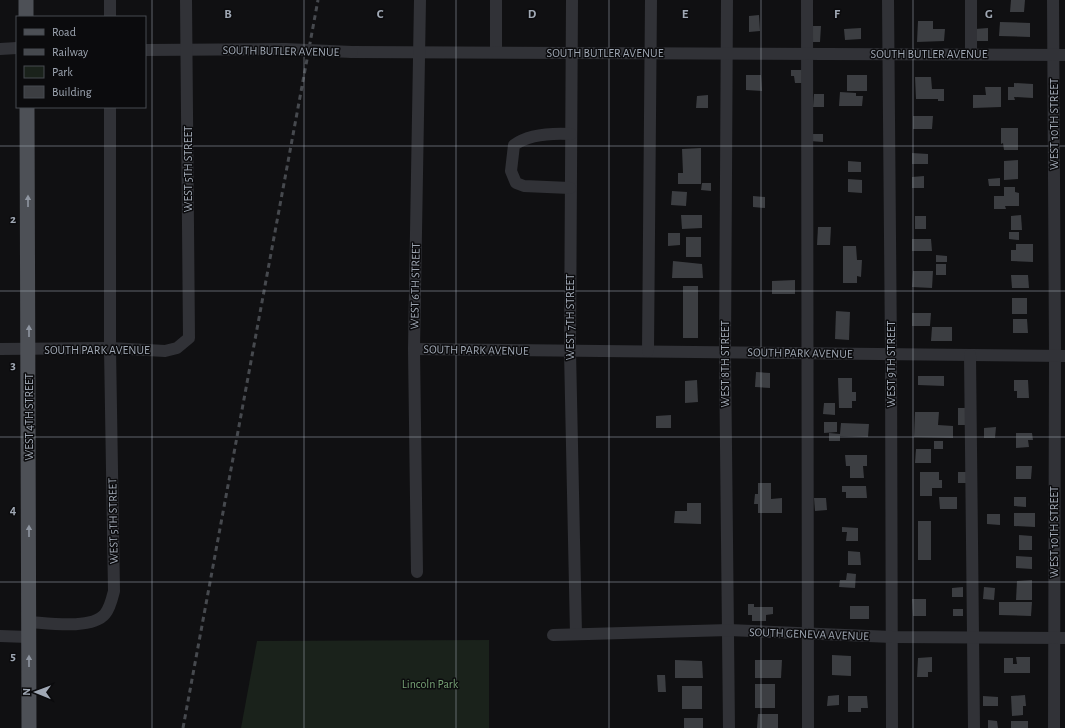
<svg xmlns="http://www.w3.org/2000/svg" width="1065" height="728" font-family="'Alegreya Sans',sans-serif">
	<style>
		.green { fill: #1a221b }
		.building { fill: #3c3e42 }
		.lines { fill: none; stroke-linecap: round; stroke-linejoin: round }
		.minor { stroke: #313237; stroke-width: 12 }
		.major { stroke: #4d5056; stroke-width: 15 }
		.rail { stroke: #46494e; stroke-width: 3; stroke-dasharray: 5 4; stroke-linecap: butt }
		.minor-bridge { stroke: #313237; stroke-width: 12 }
		.oneway { fill: #8f96a1 }
		.grid { fill: none; stroke: #a0a8b4; stroke-width: 1; stroke-opacity: 0.55 }
		.labels { text-anchor: middle; dominant-baseline: central; stroke-width: 3; stroke-linejoin: round; paint-order: stroke }
		.street-label { font-size: 12px; fill: #a0a8b4; stroke: #0b0b0d }
		.park-label { font-size: 12px; fill: #76a175; stroke: #0b0b0d }
		.grid-label { font-size: 13px; text-anchor: middle; font-weight: bold; fill: #a0a8b4; stroke: #0b0b0d; stroke-width: 3; stroke-linejoin: round; paint-order: stroke }
	</style>
	<rect width="100%" height="100%" fill="#101012"/>
	<path class="green" d="M489 640V728H241L257 641Z"/>
	<g class="building">
		<path d="M1011 0H1025L1024 12H1010Z"/>
		<path d="M759 15 760 31 749 32V16Z"/>
		<path d="M918 21H933V29H945L944 41 917 42Z"/>
		<path d="M1000 22 1030 23V37L999 36Z"/>
		<path d="M812 26H821L820 42H811Z"/>
		<path d="M861 28V39L845 40 844 29Z"/>
		<path d="M988 28V41H975V29Z"/>
		<path d="M791 70H802V83H795L794 76H791Z"/>
		<path d="M746 75H761L762 91 746 90Z"/>
		<rect x="847" y="75" width="20" height="16"/>
		<path d="M915 77H931L932 89H944V101H938V99H916Z"/>
		<path d="M1014 83 1033 84V98L1014 97 1015 100H1008V87H1014Z"/>
		<path d="M985 87H1001V107L973 108V95H986Z"/>
		<path d="M840 92 856 93V96H863L862 106H839Z"/>
		<path d="M814 94H824V107H813Z"/>
		<path d="M708 95V108H696L697 96Z"/>
		<path d="M913 116H933L932 129H913Z"/>
		<path d="M1001 128H1018V150H1004L1003 143 1001 144Z"/>
		<path d="M810 134H823V142L810 141Z"/>
		<path d="M701 148V184H678V173H683L682 149Z"/>
		<path d="M912 153 928 154V164H912Z"/>
		<path d="M1018 160V179L1004 180V161Z"/>
		<path d="M848 161 861 162V172H848Z"/>
		<path d="M924 176V188H912V177Z"/>
		<path d="M1000 178V186H989L988 179Z"/>
		<path d="M848 179 862 180V193L848 192Z"/>
		<path d="M702 183H711V191L701 190Z"/>
		<path d="M1004 187H1015V192L1019 193V206H1005L1006 209H994V196H1004Z"/>
		<path d="M672 191 687 192 686 206 671 205Z"/>
		<path d="M753 196 765 197V208L753 207Z"/>
		<path d="M681 215H702V228L682 229Z"/>
		<path d="M1021 215 1022 230H1011V216Z"/>
		<rect x="915" y="216" width="11" height="13"/>
		<path d="M818 227H831L830 245H817Z"/>
		<path d="M1009 232H1019V240L1009 239Z"/>
		<path d="M668 233H680V245L668 246Z"/>
		<rect x="686" y="237" width="15" height="20"/>
		<path d="M912 239H931L932 251H912Z"/>
		<path d="M1016 244H1033V262L1011 261V250H1016Z"/>
		<path d="M843 246H856L857 260H862L861 277 857 276V283H843Z"/>
		<path d="M936 255 947 256V262H936Z"/>
		<path d="M673 261 702 264 703 278H672Z"/>
		<rect x="936" y="264" width="10" height="11"/>
		<path d="M913 271H933L932 288 912 287Z"/>
		<path d="M1011 275H1028L1029 288H1012Z"/>
		<path d="M795 280V294H772V281Z"/>
		<rect x="683" y="286" width="15" height="52"/>
		<rect x="1012" y="298" width="15" height="16"/>
		<path d="M836 311 850 312 849 340 835 339Z"/>
		<path d="M912 313H931L930 326H912Z"/>
		<path d="M1013 319H1027L1028 333H1013Z"/>
		<path d="M932 327H952V341H931Z"/>
		<path d="M756 372 770 373V388L755 387Z"/>
		<path d="M918 376H944V386L918 385Z"/>
		<path d="M838 378H852V392H856V401H852V408H839Z"/>
		<path d="M697 380 698 402 685 403V381Z"/>
		<path d="M1014 380H1028L1029 398H1017V391H1014Z"/>
		<path d="M824 403H835V415L823 414Z"/>
		<path d="M958 408H967L966 425H958Z"/>
		<path d="M915 412H939L938 425 953 426V438L914 437Z"/>
		<path d="M671 415V428H656V416Z"/>
		<path d="M824 422H837V432L824 433Z"/>
		<path d="M841 423 869 424 868 437 840 436V441H829V433L840 434Z"/>
		<path d="M996 427 995 438H984V428Z"/>
		<path d="M1016 433H1032L1033 440H1028L1029 447 1016 448Z"/>
		<rect x="934" y="441" width="9" height="8"/>
		<path d="M916 449H931V463H915Z"/>
		<path d="M845 455H867V466H863L864 478H850V466H846Z"/>
		<path d="M1016 466H1032L1031 479H1016Z"/>
		<path d="M920 472H939V480H942V488H932V496H920Z"/>
		<rect x="958" y="472" width="9" height="11"/>
		<path d="M758 483H771V499L782 498V513H758V504H754L755 494H758Z"/>
		<path d="M842 486H866L867 498H846V492H842Z"/>
		<path d="M939 497H957V509H940Z"/>
		<path d="M1014 497H1026V507L1014 506Z"/>
		<path d="M814 498H826L827 510 815 511Z"/>
		<path d="M687 503H701V524L674 523 675 511H687Z"/>
		<path d="M1014 513H1035V527L1014 526Z"/>
		<path d="M987 514H1000V525L987 524Z"/>
		<rect x="918" y="521" width="13" height="39"/>
		<path d="M842 527 858 528V541H846L847 532H842Z"/>
		<path d="M1019 535 1032 536V550H1019Z"/>
		<path d="M848 551 860 552 861 565H848Z"/>
		<path d="M1016 556 1032 557V569L1016 568Z"/>
		<path d="M847 573 856 574 855 588 839 587 840 580H846Z"/>
		<path d="M1032 580V600H1016L1017 581Z"/>
		<path d="M963 587V597H952V588Z"/>
		<path d="M984 587 995 588 994 600 983 599Z"/>
		<path d="M912 599H926V616H913Z"/>
		<path d="M999 602H1032L1031 616 999 615Z"/>
		<path d="M748 604H754V607H773V614L766 615V621H752V615H748Z"/>
		<rect x="850" y="606" width="19" height="13"/>
		<rect x="953" y="609" width="10" height="7"/>
		<path d="M832 655 851 656V676L832 675Z"/>
		<path d="M932 657V672H928V677H917L918 658Z"/>
		<path d="M1016 657H1030V673H1004V658H1013V664H1017Z"/>
		<path d="M675 660 702 661 703 678H675Z"/>
		<path d="M755 660H782L781 678H755Z"/>
		<path d="M657 675H665L666 692H658Z"/>
		<rect x="755" y="684" width="20" height="24"/>
		<rect x="682" y="686" width="20" height="23"/>
		<path d="M839 695V705L827 706 828 696Z"/>
		<path d="M1025 695 1026 706H1023V715L1012 716 1011 696Z"/>
		<path d="M848 696H867L868 708H861V712H848Z"/>
		<path d="M983 696 998 697V706H983Z"/>
		<path d="M758 714H778V728H757Z"/>
		<rect x="684" y="718" width="19" height="10"/>
		<path d="M988 720 997 721 998 728H988Z"/>
		<rect x="1011" y="721" width="17" height="7"/>
	</g>
	<g class="lines">
		<g class="minor">
			<path d="M110 0V17"/>
			<path d="M496 0V52"/>
			<path d="M572 0 570 351 576 634"/>
			<path d="M727 0 725 352 729 728"/>
			<path d="M807 0 808 728"/>
			<path d="M888 0 891 354 892 728"/>
			<path d="M971 0V54"/>
			<path d="M1053 0 1055 356 1054 728"/>
			<path d="M0 49 17 48"/>
			<path d="M145 50 285 49"/>
			<path d="M352 52 1065 55"/>
			<path d="M570 188 524 186 516 183 511 171 514 145C529 134 552 133 571 134"/>
			<path d="M0 349 110 348 165 351 177 348 189 338 186 0"/>
			<path d="M414 349 1065 356"/>
			<path d="M648 351 651 0"/>
			<path d="M970 355 974 728"/>
			<path d="M417 572 414 349 420 0"/>
			<path d="M29 622C47 623 92 630 105 614 110 608 112 599 114 591L110 348V107"/>
			<path d="M553 635 729 630 892 637 1065 638"/>
			<path d="M0 636 28 637"/>
		</g>
		<g class="major">
			<path d="M26 0V17"/>
			<path d="M27 107 29 728"/>
		</g>
		<path class="rail" d="M183 728 318 0"/>
		<path class="minor-bridge" d="M285 49 352 52"/>
	</g>
	<defs><path id="oneway-solid" d="M-6-.8H1V-3.2L6.5 0L1 3.2V.8H-6Z"/></defs>
	<g class="oneway">
		<use href="#oneway-solid" transform="translate(28 201) rotate(-90)"/>
		<use href="#oneway-solid" transform="translate(29 331) rotate(-90)"/>
		<use href="#oneway-solid" transform="translate(29 531) rotate(-90)"/>
		<use href="#oneway-solid" transform="translate(29 661) rotate(-90)"/>
	</g>
	<path class="grid" d="M152 0V728M304 0V728M456 0V728M609 0V728M761 0V728M913 0V728M0 146H1065M0 291H1065M0 437H1065M0 582H1065"/>
	<g class="labels">
		<g class="street-label">
			<text transform="translate(281 51) rotate(1)">SOUTH BUTLER AVENUE</text>
			<text x="605" y="53">SOUTH BUTLER AVENUE</text>
			<text x="929" y="54">SOUTH BUTLER AVENUE</text>
			<text transform="translate(1054 124) rotate(-90)">WEST 10TH STREET</text>
			<text transform="translate(188 169) rotate(-90)">WEST 5TH STREET</text>
			<text transform="translate(415 286) rotate(-89)">WEST 6TH STREET</text>
			<text transform="translate(570 317) rotate(-90)">WEST 7TH STREET</text>
			<text x="97" y="350">SOUTH PARK AVENUE</text>
			<text transform="translate(476 350) rotate(1)">SOUTH PARK AVENUE</text>
			<text transform="translate(800 353) rotate(1)">SOUTH PARK AVENUE</text>
			<text transform="translate(725 364) rotate(-90)">WEST 8TH STREET</text>
			<text transform="translate(891 364) rotate(-90)">WEST 9TH STREET</text>
			<text transform="translate(29 417) rotate(-90)">WEST 4TH STREET</text>
			<text transform="translate(113 521) rotate(-91)">WEST 5TH STREET</text>
			<text transform="translate(1054 532) rotate(-90)">WEST 10TH STREET</text>
			<text transform="translate(809 634) rotate(2)">SOUTH GENEVA AVENUE</text>
		</g>
		<g class="park-label">
			<text x="430" y="684">Lincoln Park</text>
		</g>
	</g>
	<g class="grid-label">
		<text x="228" y="18">B</text>
		<text x="380" y="18">C</text>
		<text x="532" y="18">D</text>
		<text x="685" y="18">E</text>
		<text x="837" y="18">F</text>
		<text x="989" y="18">G</text>
		<text x="13" y="223">2</text>
		<text x="13" y="369">3</text>
		<text x="13" y="514">4</text>
		<text x="13" y="660">5</text>
	</g>
	<rect x="16" y="16" width="130" height="92" fill="#0b0b0d" stroke="#474a50"/>
	<rect x="24" y="29" width="20" height="6" fill="#4d5056" stroke="#474a50"/>
	<text x="52" y="36" font-size="12" fill="#a0a8b4">Road</text>
	<rect x="24" y="49" width="20" height="6" fill="#46494e" stroke="#474a50"/>
	<text x="52" y="56" font-size="12" fill="#a0a8b4">Railway</text>
	<rect x="24" y="66" width="20" height="12" fill="#1a221b" stroke="#474a50"/>
	<text x="52" y="76" font-size="12" fill="#a0a8b4">Park</text>
	<rect x="24" y="86" width="20" height="12" fill="#3c3e42" stroke="#474a50"/>
	<text x="52" y="96" font-size="12" fill="#a0a8b4">Building</text>
	<g transform="translate(36 692) rotate(271)" stroke="#0b0b0d" stroke-width="3" paint-order="stroke">
	<path d="M0-3L7 15L0 10L-7 15Z" fill="#a0a8b4"/>
	<text y="-6" font-size="11" font-weight="bold" text-anchor="middle" fill="#a0a8b4">N</text>
	</g>
</svg>
